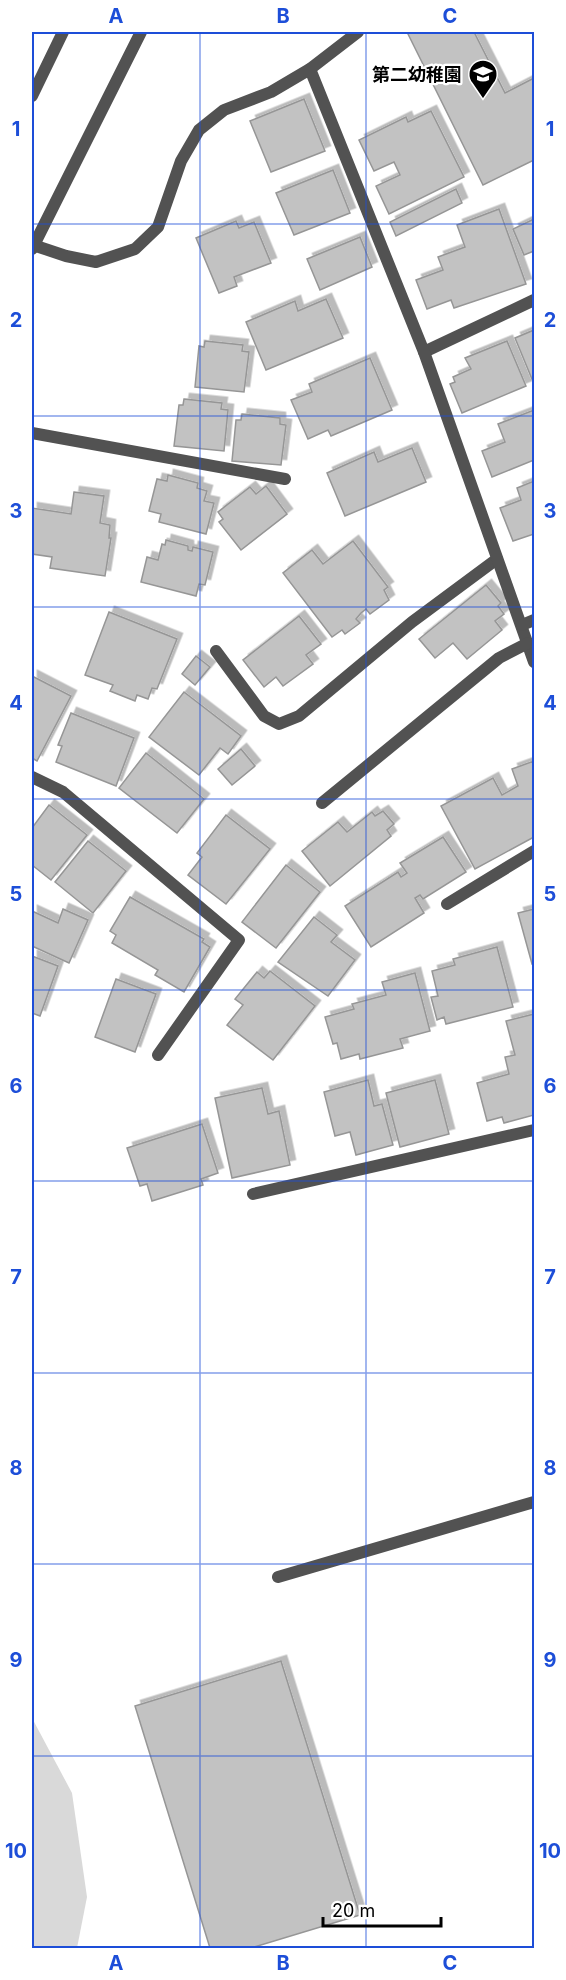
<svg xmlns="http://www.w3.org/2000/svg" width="566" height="1980" font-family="Inter,'Noto Sans JP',sans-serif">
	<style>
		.green { fill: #d9d9d9 }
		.building { fill: #c2c2c2; stroke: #969696; stroke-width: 1.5; filter: url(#shadow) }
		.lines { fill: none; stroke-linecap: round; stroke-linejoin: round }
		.service { stroke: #525252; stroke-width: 12 }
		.minor { stroke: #525252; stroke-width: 12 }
		.tertiary { stroke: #525252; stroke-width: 12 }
		.grid { fill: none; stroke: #1d4ed8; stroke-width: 1.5; stroke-opacity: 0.55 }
		.labels { text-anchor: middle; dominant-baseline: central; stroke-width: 4.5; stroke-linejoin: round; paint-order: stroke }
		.poi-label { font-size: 18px; font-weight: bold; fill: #000; stroke: #fff; text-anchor: end }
		.neatline { fill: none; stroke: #1d4ed8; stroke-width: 2 }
		.grid-label { font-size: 20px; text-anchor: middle; font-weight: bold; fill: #1d4ed8 }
	</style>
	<defs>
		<filter id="shadow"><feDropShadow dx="5.5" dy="-5.5" stdDeviation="0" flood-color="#0004"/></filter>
	</defs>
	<rect width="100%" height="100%" fill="#fff"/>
	<path class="green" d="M32 1718 72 1793 87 1897 77 1948H32Z"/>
	<g class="building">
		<path d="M407 32H474L505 93 534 78V160L483 185Z"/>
		<path d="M304 99 325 151 271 172 250 121Z"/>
		<path d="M431 111 464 177 389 214 376 186 400 175 394 162 374 171 359 140 406 117 408 122Z"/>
		<path d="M333 170 350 213 294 235 276 193Z"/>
		<path d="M456 189 462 203 396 236 390 222Z"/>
		<path d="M499 209 526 284 454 308 451 300 427 309 416 280 443 270 438 257 465 247 457 225Z"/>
		<path d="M534 219V251L524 255 513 229Z"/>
		<path d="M236 221 239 228 254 222 271 263 234 277 237 286 219 293 196 238Z"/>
		<path d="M360 237 372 267 320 290 307 259Z"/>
		<path d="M326 299 343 338 266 370 246 322 295 301 298 311Z"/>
		<path d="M534 330V384L515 338Z"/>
		<path d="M205 341 243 345 242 351 249 352 244 392 195 387 199 346 204 347Z"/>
		<path d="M507 341 526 386 462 413 450 384 455 382 453 377 471 369 465 358Z"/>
		<path d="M370 358 392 410 331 436 328 430 308 439 291 400 312 392 309 384Z"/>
		<path d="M184 399 222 403 221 409 228 410 224 451 174 446 179 405H183Z"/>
		<path d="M534 410V460L492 477 482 451 505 442 498 424Z"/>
		<path d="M242 414 280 418V424L286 425 281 465 232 461 236 420H241Z"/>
		<path d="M412 448 426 482 345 516 327 473 374 452 378 462Z"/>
		<path d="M168 475 198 483 197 488 207 491 204 501 214 503 206 534 159 522 161 514 149 511 157 479 167 481Z"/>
		<path d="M534 481V534L513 541 500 508 521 500 517 488Z"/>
		<path d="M266 486 287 514 241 550 219 522 223 519 218 512 250 487 256 494Z"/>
		<path d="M74 492 104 496 100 523 110 525 109 538H111L105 576 50 568 52 557 32 554V508L71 514Z"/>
		<path d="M166 540 188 546V550L192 551 193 547 213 552 205 585 199 584 196 596 141 582 147 557 158 560 162 544 165 545Z"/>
		<path d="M353 541 388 587 384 590 389 600 370 614 366 609 361 613 356 619 360 623 345 634 342 630 332 637 283 573 312 550 323 564Z"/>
		<path d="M486 585 501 603 498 606 504 614 495 621 502 630 467 659 453 643 435 658 419 639Z"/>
		<path d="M109 612 177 639 157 689 152 688 148 699 137 695 135 701 110 691 113 685 85 675Z"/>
		<path d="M299 616 321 644 306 655 313 664 283 686 276 677 264 687 243 660Z"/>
		<path d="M196 656 210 667 195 685 182 674Z"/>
		<path d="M32 676 71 696 37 761 32 758Z"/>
		<path d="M184 692 241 736 228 754 220 748 199 775 149 737Z"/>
		<path d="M71 713 134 738 116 786 56 762 62 746 58 745Z"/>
		<path d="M241 749 255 766 232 785 218 769Z"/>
		<path d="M146 753 204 799 177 833 119 788Z"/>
		<path d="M534 761V837L475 869 441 806 493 778 502 795 518 786 512 769Z"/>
		<path d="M49 805 87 835 51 880 32 865V828Z"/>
		<path d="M383 811 394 824 387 830 391 836 330 886 302 851 338 822 347 832 372 812 375 816Z"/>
		<path d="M226 815 270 849 226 904 188 875 202 857 197 853Z"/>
		<path d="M443 837 466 872 423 899 420 895 415 898 424 913 371 947 345 906 398 872 401 877 407 873 400 863Z"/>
		<path d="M88 841 126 871 93 913 55 882Z"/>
		<path d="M286 865 320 892 276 948 242 922Z"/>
		<path d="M130 897 204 939 202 942 210 947 184 992 155 975 158 970 112 943 116 935 110 931Z"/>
		<path d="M63 909 88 920 69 963 32 946V911L58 923Z"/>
		<path d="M534 909V963L532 964 518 913Z"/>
		<path d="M314 917 337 935 331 942 355 960 328 996 278 962Z"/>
		<path d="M497 947 513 1007 446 1024 444 1017 437 1020 431 997 438 996 432 971 455 965 453 959Z"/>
		<path d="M32 956 58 966 40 1016 32 1013Z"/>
		<path d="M270 971 315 1006 273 1060 227 1025 243 1005 235 999 257 972 264 978Z"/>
		<path d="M415 973 430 1031 400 1039 403 1048 360 1059 359 1054 341 1059 337 1043 333 1044 325 1017 354 1009 352 1004 386 995 382 982Z"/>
		<path d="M116 979 156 994 135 1052 95 1037Z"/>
		<path d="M534 1014V1115L504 1123 502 1117 487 1121 477 1083 509 1074 505 1057 515 1055 506 1021Z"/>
		<path d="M368 1080 374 1106 382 1104 393 1145 356 1155 350 1132 335 1136 324 1092Z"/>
		<path d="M435 1080 449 1134 400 1147 386 1093Z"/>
		<path d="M262 1088 268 1114 279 1111 290 1165 232 1178 215 1098Z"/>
		<path d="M202 1124 218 1173 201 1179 203 1185 152 1201 147 1184 140 1186 127 1148Z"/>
		<path d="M281 1661 360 1915 251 1948H210L135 1706Z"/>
	</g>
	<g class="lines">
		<g class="service">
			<path d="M424 352 534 300"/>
			<path d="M32 433 285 479"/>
			<path d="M216 651 264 716 279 724 299 716 412 622 497 559"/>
			<path d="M278 1577 534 1502"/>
		</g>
		<g class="minor">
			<path d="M310 69 424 352 534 662"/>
			<path d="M32 96 63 32"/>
			<path d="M33 245 66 256 96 262 135 249 158 227 181 161 199 130 224 110 271 92 310 69 358 32"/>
			<path d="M522 625 534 620"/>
			<path d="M32 777 63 792 239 940 158 1055"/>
			<path d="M322 803 499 658 528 643"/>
			<path d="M447 904 534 851"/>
			<path d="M253 1194 534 1130"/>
		</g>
		<path class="tertiary" d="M32 249 141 32"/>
	</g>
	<path class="grid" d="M200 32V1948M366 32V1948M32 224H534M32 416H534M32 607H534M32 799H534M32 990H534M32 1181H534M32 1373H534M32 1564H534M32 1756H534"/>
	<defs>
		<g id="school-pin" transform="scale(1.5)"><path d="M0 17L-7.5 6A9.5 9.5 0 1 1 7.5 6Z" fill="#000" stroke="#fff"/><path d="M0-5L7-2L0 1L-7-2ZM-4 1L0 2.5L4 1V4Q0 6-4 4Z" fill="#fff"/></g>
	</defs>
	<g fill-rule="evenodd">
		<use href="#school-pin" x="483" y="74"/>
	</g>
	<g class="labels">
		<g class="poi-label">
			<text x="462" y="74">第二幼稚園</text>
		</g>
	</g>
	<rect width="566" height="1980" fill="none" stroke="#ffffff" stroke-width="66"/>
	<path d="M323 1917v9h118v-9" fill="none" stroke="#000000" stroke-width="3"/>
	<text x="332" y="1917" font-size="18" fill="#000000" stroke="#ffffff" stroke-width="4.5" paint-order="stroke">20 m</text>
	<rect x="33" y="33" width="500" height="1914" class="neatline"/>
	<g class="grid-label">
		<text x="116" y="23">A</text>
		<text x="283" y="23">B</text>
		<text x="450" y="23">C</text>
		<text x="16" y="136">1</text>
		<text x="550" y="136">1</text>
		<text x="16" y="327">2</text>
		<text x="550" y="327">2</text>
		<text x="16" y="518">3</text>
		<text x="550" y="518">3</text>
		<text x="16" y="710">4</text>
		<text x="550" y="710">4</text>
		<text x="16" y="901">5</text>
		<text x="550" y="901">5</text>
		<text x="16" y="1093">6</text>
		<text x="550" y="1093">6</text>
		<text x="16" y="1284">7</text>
		<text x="550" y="1284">7</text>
		<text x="16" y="1475">8</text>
		<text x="550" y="1475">8</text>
		<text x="16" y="1667">9</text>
		<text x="550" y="1667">9</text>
		<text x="16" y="1858">10</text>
		<text x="550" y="1858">10</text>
		<text x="116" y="1970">A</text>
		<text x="283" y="1970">B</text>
		<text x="450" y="1970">C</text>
	</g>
</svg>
